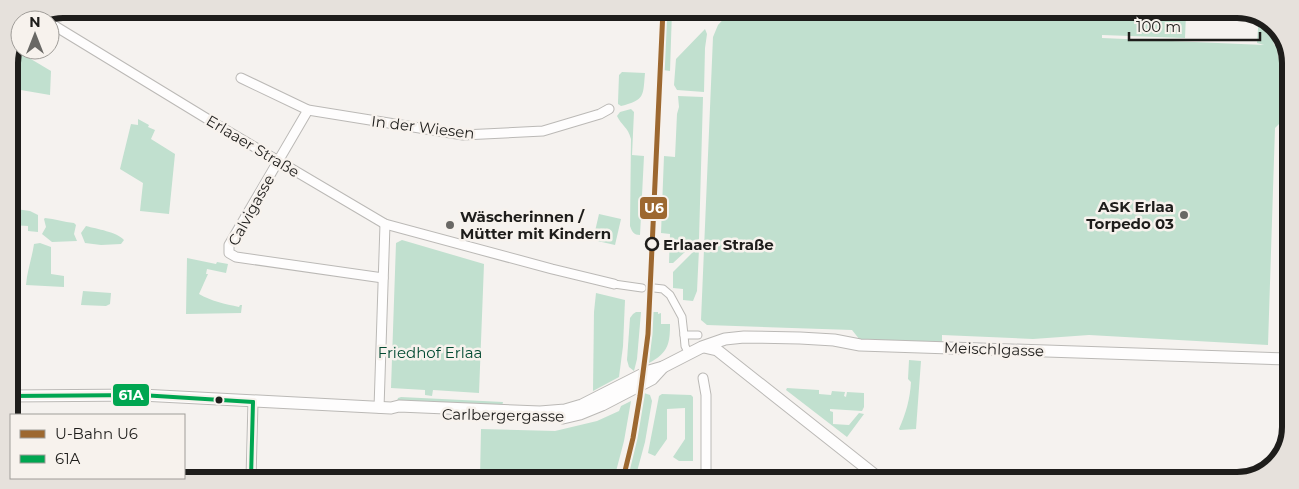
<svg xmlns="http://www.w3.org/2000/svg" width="1299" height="489" font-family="Montserrat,sans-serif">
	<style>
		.green { fill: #c1e0cf }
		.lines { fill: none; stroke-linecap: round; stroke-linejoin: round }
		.pedestrian-casing { stroke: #bbb9b6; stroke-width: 9 }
		.minor-casing { stroke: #bbb9b6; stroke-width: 11 }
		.tertiary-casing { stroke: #bbb9b6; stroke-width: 13 }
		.primary-casing { stroke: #c3bbb8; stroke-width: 17 }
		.pedestrian { stroke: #fefdfd; stroke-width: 7 }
		.minor { stroke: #fefdfd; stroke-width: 9 }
		.tertiary { stroke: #fefdfd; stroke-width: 11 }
		.primary { stroke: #f7f2f1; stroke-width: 15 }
		.bus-1-casing { stroke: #f7f2ed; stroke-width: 8 }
		.bus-1 { stroke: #00a651; stroke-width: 4 }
		.metro-1-casing { stroke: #f7f2ed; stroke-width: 9 }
		.metro-1 { stroke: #9d6830; stroke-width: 5 }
		.poi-dot { fill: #696865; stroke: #f7f2ed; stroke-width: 2 }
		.stop-dot { fill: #f7f2ed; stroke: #1e1d1b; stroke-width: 2.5 }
		.bus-dot { fill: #1e1d1b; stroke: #f7f2ed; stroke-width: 2 }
		.labels { text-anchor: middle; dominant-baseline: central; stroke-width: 5; stroke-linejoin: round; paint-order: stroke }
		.street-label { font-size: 15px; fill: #1e1d1b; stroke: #f7f2ed }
		.poi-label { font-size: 15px; font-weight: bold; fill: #1e1d1b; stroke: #f7f2ed; text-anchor: end }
		.stop-label { font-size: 15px; font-weight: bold; fill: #1e1d1b; stroke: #f7f2ed; text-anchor: start }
		.park-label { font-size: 15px; fill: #034a32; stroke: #f7f2ed }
		.rim { fill: none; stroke: #1e1d1b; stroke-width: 6 }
		.line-badge { stroke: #f7f2ed; stroke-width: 2 }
		.badge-label { font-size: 14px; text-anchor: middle; font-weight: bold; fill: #fff }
	</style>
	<rect width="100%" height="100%" fill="#f5f2ef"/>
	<g class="green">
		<path d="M666 10H672L670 71 663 70Z"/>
		<path d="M732 10 1127 11 1186 14 1185 38 1102 35V38L1264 45 1257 43 1259 15 1271 24 1274 45 1279 46 1290 113 1275 128 1268 345 1089 335 1033 339 942 335V344L860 340 852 330 707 325 701 320 713 37 718 25Z"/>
		<path d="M705 29 707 34 705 48 704 92 677 90 674 85 676 59Z"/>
		<path d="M14 49 51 71 50 95 9 88V60Z"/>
		<path d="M622 72 645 73C643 96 645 100 621 106L618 104V102L619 75Z"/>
		<path d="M678 96 703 97 699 239 673 263H669L670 234 661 233 664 156 675 157 677 114 679 107Z"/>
		<path d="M631 109 634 112 632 155 644 156 640 235C634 235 632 232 630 226L631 139C628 127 621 125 617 116L620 112Z"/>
		<path d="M138 119 149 125 148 127 155 130 151 139 175 154 169 214 140 211 143 183 120 169 131 124 138 125Z"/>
		<path d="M9 208 30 211 38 215V232L28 231V226L11 225V215H9Z"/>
		<path d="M599 214 621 219 615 245 593 240Z"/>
		<path d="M45 218C55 219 64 222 74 223L76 225 74 234 77 241 52 242 42 234 46 227 44 219Z"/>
		<path d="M86 226C97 229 117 232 124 240L121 244 101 245 85 243 81 233Z"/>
		<path d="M402 240 484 264 479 393 433 390 432 396 425 395V390L391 388 396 243Z"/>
		<path d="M40 243 51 247V274L64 276V287L26 285C27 271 32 258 34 244Z"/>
		<path d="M697 248 699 249 697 291 693 301 683 300V289L673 288V272Z"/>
		<path d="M187 258 216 264 217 262 228 264 226 273 207 269 206 274H208L199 294C211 301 225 304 239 307L240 305H242L241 313 186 314Z"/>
		<path d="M83 291 111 293 110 304 106 306 81 305Z"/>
		<path d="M596 293 625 300 623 346 619 377 593 391 594 312Z"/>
		<path d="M636 312H641L637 359 634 371 629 367 627 360 630 318 633 314Z"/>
		<path d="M653 312H658V314L661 313V324H670C670 344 668 353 649 363Z"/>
		<path d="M909 360 921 361 916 429 900 430 899 429C906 413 910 399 911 382L908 379Z"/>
		<path d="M787 388 819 390V394L831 395 832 391 845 392 844 396 846 397 847 392 864 393V407L862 411 830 409V411L833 412V424L849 425 859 413 864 414 847 437 786 390Z"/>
		<path d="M644 393 650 395 652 401 645 442 635 479H626Z"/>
		<path d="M662 394 691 395 693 397V461H679L673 457 685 439V408L667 409V439L655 456 648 453 659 396Z"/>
		<path d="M401 397 503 402 502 406 397 401 398 398Z"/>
		<path d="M631 401 624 441 614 479 480 478 481 429 555 431 597 421 619 411 621 406Z"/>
	</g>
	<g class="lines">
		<g class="pedestrian-casing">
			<g id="pedestrian">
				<path d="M614 284 642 288"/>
				<path d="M654 288 663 289 670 295 682 317 684 335H698"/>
				<path d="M684 335 685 346 689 354"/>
			</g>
		</g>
		<g class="minor-casing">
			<g id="minor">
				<path d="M50 23 214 123 385 224 552 269 614 284"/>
				<path d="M241 78 308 110 463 135 543 131 600 114 609 109"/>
				<path d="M308 110 229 245V253L236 257 383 278"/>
				<path d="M703 378 706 395V479"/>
				<path d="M379 408 385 224"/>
				<path d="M251 478 253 402"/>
			</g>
		</g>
		<g class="tertiary-casing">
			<g id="tertiary">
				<path d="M704 347 717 350 880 479"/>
				<path d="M9 396 141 395 391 408 399 406 540 412 565 410 582 405 649 371 663 367 702 347 725 339 744 337 800 338 834 340 860 345 1288 359"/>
				<path d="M563 418 580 414 602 405 652 379 663 367"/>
			</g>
		</g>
		<g class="primary-casing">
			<path id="primary" d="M1284 42 1290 73"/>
		</g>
		<use href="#pedestrian" class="pedestrian"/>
		<use href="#minor" class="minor"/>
		<use href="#tertiary" class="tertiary"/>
		<use href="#primary" class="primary"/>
		<g class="bus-1-casing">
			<g id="bus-1">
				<path d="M9 396 141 395 253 402"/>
				<path d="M251 478 253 402"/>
			</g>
		</g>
		<use href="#bus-1" class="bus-1"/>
		<g class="metro-1-casing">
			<path id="metro-1" d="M623 479 633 438 640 396 648 334 663 10"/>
		</g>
		<use href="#metro-1" class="metro-1"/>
	</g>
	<g class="poi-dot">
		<circle cx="1184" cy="215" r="5"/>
		<circle cx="450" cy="225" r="5"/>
	</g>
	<circle class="stop-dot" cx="652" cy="244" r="6"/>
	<circle class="bus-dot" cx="219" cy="400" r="4.5"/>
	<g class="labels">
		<g class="street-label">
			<text transform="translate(423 127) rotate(7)">In der Wiesen</text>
			<text transform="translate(253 146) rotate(31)">Erlaaer Straße</text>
			<text transform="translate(251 210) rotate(-61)">Calvigasse</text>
			<text transform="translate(994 349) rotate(2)">Meischlgasse</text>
			<text transform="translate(503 415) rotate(1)">Carlbergergasse</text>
		</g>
		<g class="poi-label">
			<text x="1174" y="206">ASK Erlaa<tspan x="1174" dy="17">Torpedo 03</tspan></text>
			<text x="460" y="216" text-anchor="start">Wäscherinnen /<tspan x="460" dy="17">Mütter mit Kindern</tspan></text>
		</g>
		<g class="stop-label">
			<text x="663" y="244">Erlaaer Straße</text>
		</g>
		<g class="park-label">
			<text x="430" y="352">Friedhof Erlaa</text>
		</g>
	</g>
	<path d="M0 0H1299V489H0ZM63 18H1237A45 45 0 0 1 1282 63V427A45 45 0 0 1 1237 472H63A45 45 0 0 1 18 427V63A45 45 0 0 1 63 18Z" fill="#e6e1dc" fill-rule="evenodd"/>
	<path class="rim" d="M63 18H1237A45 45 0 0 1 1282 63V427A45 45 0 0 1 1237 472H63A45 45 0 0 1 18 427V63A45 45 0 0 1 63 18Z"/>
	<g class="line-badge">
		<rect x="639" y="196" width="29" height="24" rx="5" fill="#9d6830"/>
		<rect x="112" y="383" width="38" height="24" rx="5" fill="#00a651"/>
	</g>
	<g class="badge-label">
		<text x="654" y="213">U6</text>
		<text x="131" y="400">61A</text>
	</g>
	<rect x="10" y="414" width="175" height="65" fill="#f7f2ed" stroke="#a09d99"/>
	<rect x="20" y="430" width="25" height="8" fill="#9d6830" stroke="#a09d99"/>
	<text x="55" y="439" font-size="15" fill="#1e1d1b">U-Bahn U6</text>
	<rect x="20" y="455" width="25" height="8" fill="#00a651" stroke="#a09d99"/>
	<text x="55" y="464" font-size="15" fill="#1e1d1b">61A</text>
	<g transform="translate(35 35)"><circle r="24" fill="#f7f2ed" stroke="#a09d99"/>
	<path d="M0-4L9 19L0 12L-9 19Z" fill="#696865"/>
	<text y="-8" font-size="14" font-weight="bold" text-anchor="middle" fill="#1e1d1b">N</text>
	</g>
	<path d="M1129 32v8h131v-8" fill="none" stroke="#1e1d1b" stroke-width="2.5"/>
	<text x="1136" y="32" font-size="15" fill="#1e1d1b" stroke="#f7f2ed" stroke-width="4" paint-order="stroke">100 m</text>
</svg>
